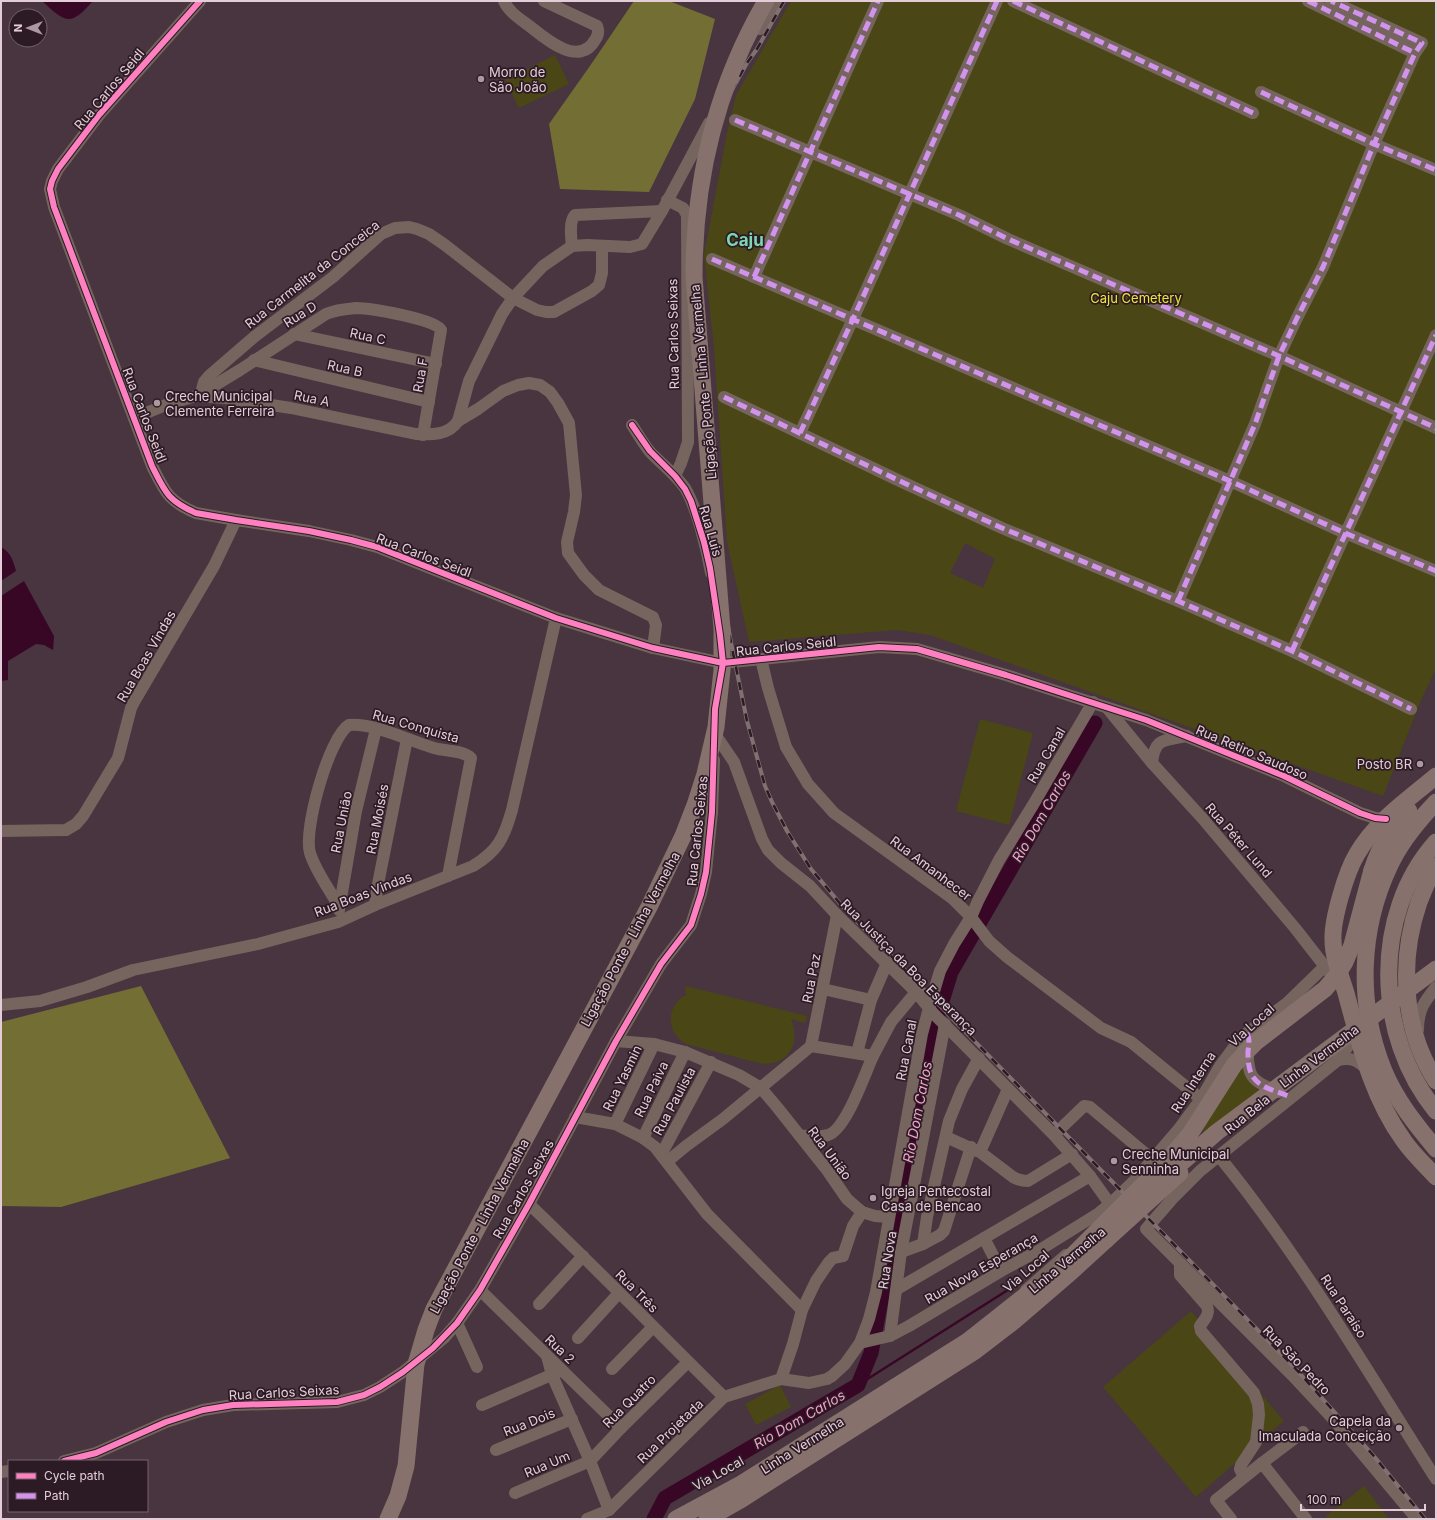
<svg xmlns="http://www.w3.org/2000/svg" width="1437" height="1520" font-family="Inter,sans-serif">
	<style>
		.green { fill: #4b4615; fill-rule: evenodd }
		.forest { fill: #736f34 }
		.water { fill: #390726 }
		.lines { fill: none; stroke-linecap: round; stroke-linejoin: round }
		.stream { stroke: #390726; stroke-width: 2.5 }
		.river { stroke: #390726; stroke-width: 15 }
		.minor { stroke: #75655e; stroke-width: 12 }
		.highway { stroke: #87716c; stroke-width: 17 }
		.rail-casing { stroke: #807171; stroke-width: 4 }
		.rail { stroke: #2c1b24; stroke-width: 2.5; stroke-dasharray: 8; stroke-linecap: butt }
		.highway-bridge { stroke: #87716c; stroke-width: 17 }
		.quiet { stroke: #d193ec; stroke-width: 5; stroke-dasharray: 10 5; stroke-linecap: butt }
		.cycleway-casing { stroke: #2c1b24; stroke-width: 8 }
		.cycleway { stroke: #ff80c0; stroke-width: 6 }
		.poi-dot { fill: #ad98a2; stroke: #2c1b24; stroke-width: 1.5 }
		.labels { text-anchor: middle; dominant-baseline: central; stroke-width: 3.5; stroke-linejoin: round; paint-order: stroke }
		.poi-label { font-size: 13px; fill: #e4cdd8; stroke: #2c1b24; text-anchor: start }
		.street-label { font-size: 13px; fill: #e4cdd8; stroke: #2c1b24 }
		.park-label { font-size: 13px; fill: #ede833; stroke: #2c1b24 }
		.water-label { font-size: 14px; font-style: italic; fill: #f3a1cb; stroke: #2c1b24 }
		.district-label { font-size: 17px; font-weight: bold; fill: #7dd7b5; stroke: #2c1b24 }
	</style>
	<rect width="100%" height="100%" fill="#48353f"/>
	<g class="green">
		<path d="M791 1H1436V669L1422 698 1383 796 930 635 897 630 749 642 727 542 714 348 704 255 727 133 736 95ZM965 543 995 559 983 588 950 573Z"/>
		<path d="M555 55 569 84 519 108 505 80Z"/>
		<path d="M980 719 1033 733 1009 825 956 811Z"/>
		<path d="M686 986 807 1016 805 1023 791 1019C802 1043 787 1068 759 1063L686 1044C665 1032 666 1005 687 994L685 993Z"/>
		<path d="M1241 1066 1260 1093 1205 1134 1202 1128Z"/>
		<path d="M1191 1311 1284 1421 1196 1497 1103 1387Z"/>
		<path d="M780 1385 791 1407 756 1425 745 1404Z"/>
		<path d="M1364 1486 1389 1519H1328L1326 1516Z"/>
	</g>
	<g class="forest">
		<path d="M634 1H669L715 19 695 99 649 192 560 189 549 124 592 63Z"/>
		<path d="M141 986 230 1158 61 1207 1 1206V1022Z"/>
	</g>
	<g class="water">
		<path d="M42 1H93C70 27 66 23 42 1Z"/>
		<path d="M1 547C11 553 13 560 16 571L1 581Z"/>
		<path d="M24 581 54 636 53 650 44 645 36 644 8 661V680L1 681V596Z"/>
	</g>
	<g class="lines">
		<path class="stream" d="M858 1385 1011 1288"/>
		<path class="river" d="M654 1519 665 1498 858 1385 871 1353 931 1037 951 972 1095 723"/>
		<g class="minor">
			<path d="M200 1 99 115 58 169 52 181 50 189 54 207 152 466C165 492 168 501 196 513L236 520 309 531 351 540 377 547 556 618 653 648 723 663 879 647 917 649 1006 675 1146 720 1284 776 1360 813 1375 818 1386 819"/>
			<path d="M504 1C509 13 522 20 532 28 548 41 580 67 595 40 598 36 599 31 597 26L544 1"/>
			<path d="M1013 1 1253 113"/>
			<path d="M1308 1 1415 53"/>
			<path d="M760 29 777 1"/>
			<path d="M1261 92 1374 144 1436 170"/>
			<path d="M735 120 959 215 1008 239 1279 356 1436 428"/>
			<path d="M667 200 683 208 687 215 688 442 681 463 675 476"/>
			<path d="M572 246C571 237 569 221 575 215L662 211"/>
			<path d="M712 259 1230 481 1345 533 1436 571"/>
			<path d="M754 277 878 1"/>
			<path d="M294 334 436 364"/>
			<path d="M254 360 429 402"/>
			<path d="M201 393 204 382 210 375 254 337 333 277 381 234 395 228 409 227 417 229 429 234 445 245 513 298 537 310 546 312H554L592 291 599 285 602 273V246"/>
			<path d="M197 396 240 370 326 314C335 310 345 309 356 308 369 308 436 319 441 330L423 435"/>
			<path d="M724 397 902 482 1002 528 1178 601 1292 651 1411 709"/>
			<path d="M134 418 168 404 196 396 225 398 291 408 416 434C432 435 449 435 458 421L469 381 502 314 513 298 543 266 572 246 587 245 630 247 642 244 662 211 709 123"/>
			<path d="M458 421 478 409 503 391 518 385 529 383 540 385 550 392 558 403 569 423 576 495 574 512 567 542 568 553 584 575 599 590 653 617 656 625 653 648"/>
			<path d="M632 425C638 434 644 445 651 453 662 464 676 475 685 488 697 508 707 550 711 573"/>
			<path d="M800 433 853 319 997 1"/>
			<path d="M1178 601 1255 424 1279 356 1297 318 1323 267 1374 144 1415 53 1422 43 1331 1"/>
			<path d="M1292 651 1436 335"/>
			<path d="M761 659 768 688 786 747 808 784 834 813 953 899 971 917 989 941 1007 957 1101 1028 1131 1042 1201 1099"/>
			<path d="M1108 709 1152 763 1203 819 1295 928 1330 973"/>
			<path d="M715 734 734 762 762 839 768 850 781 863 810 886 837 915 916 992 933 1013 1054 1135 1090 1176 1110 1204"/>
			<path d="M1152 763C1155 737 1164 741 1187 736"/>
			<path d="M1 831 66 830 76 824 83 816 118 758 131 708 134 702 214 566 236 520"/>
			<path d="M375 905 378 884 407 739"/>
			<path d="M339 907C330 890 316 872 310 853 303 830 329 737 349 725 373 722 414 743 438 749 448 751 464 751 471 758L448 876"/>
			<path d="M339 910 356 811 376 729"/>
			<path d="M823 989 871 1000"/>
			<path d="M1 1005 40 1001 87 987 133 970 258 944 338 922 375 905 473 866C498 851 504 838 512 810L556 618"/>
			<path d="M1353 1030 1349 1045 1338 1060 1200 1171 1173 1198 1146 1229 1292 1375 1334 1420 1417 1519"/>
			<path d="M1418 1030C1418 1010 1424 1002 1436 987"/>
			<path d="M616 1041 654 1044 685 1052 739 1075 761 1088 777 1107 827 1170 847 1199 862 1212 875 1216 889 1217"/>
			<path d="M811 1046 873 1056 891 1022 916 992"/>
			<path d="M811 1046 837 915"/>
			<path d="M1248 1047C1247 1077 1251 1081 1279 1092"/>
			<path d="M857 1053 871 1000 887 963"/>
			<path d="M1338 1060C1351 1057 1357 1060 1367 1069"/>
			<path d="M1008 1089 980 1152 1013 1177C1018 1180 1022 1181 1028 1181L1072 1154"/>
			<path d="M575 1117 615 1124 643 1138 655 1147 707 1214 802 1310"/>
			<path d="M615 1124 654 1044"/>
			<path d="M1054 1135 1084 1106 1090 1107 1153 1160"/>
			<path d="M800 1136C808 1135 819 1138 828 1135 846 1130 865 1073 873 1056"/>
			<path d="M946 1137 977 1151"/>
			<path d="M643 1138 685 1052"/>
			<path d="M662 1153 711 1062"/>
			<path d="M1218 1155C1301 1257 1366 1369 1436 1479"/>
			<path d="M668 1161 686 1146 723 1119 811 1046"/>
			<path d="M529 1204C595 1267 659 1333 724 1397"/>
			<path d="M984 1238 1001 1271"/>
			<path d="M923 1244 940 1235 944 1231 971 1147"/>
			<path d="M901 1252 923 1244 927 1217 949 1121 962 1089 979 1058"/>
			<path d="M1180 1263V1275L1207 1306C1210 1314 1205 1319 1200 1326L1201 1331 1254 1393 1258 1404 1259 1415 1256 1442 1241 1465 1240 1469 1244 1477"/>
			<path d="M897 1289 1090 1176"/>
			<path d="M480 1290 621 1428"/>
			<path d="M1026 1290 1066 1255"/>
			<path d="M539 1304 583 1256"/>
			<path d="M457 1323 477 1367"/>
			<path d="M890 1336 901 1252 945 1024"/>
			<path d="M578 1338 619 1293"/>
			<path d="M860 1343 890 1336 909 1326 1001 1271 1038 1251 1099 1213 1110 1204 1135 1180 1178 1130 1201 1099 1220 1066 1237 1043 1247 1033 1287 1003 1324 967"/>
			<path d="M547 1356 552 1375 590 1461 609 1510"/>
			<path d="M612 1369 653 1327"/>
			<path d="M781 1379 793 1344 802 1310 816 1281 829 1262 833 1258 843 1256 853 1226 862 1212"/>
			<path d="M482 1405 558 1372"/>
			<path d="M496 1450 572 1419"/>
			<path d="M64 1461 96 1453 166 1422 203 1410 233 1405 337 1402 364 1395 380 1387 403 1372 444 1338 457 1323 480 1290 529 1204 616 1041 661 964 691 925 701 894 706 872 712 812 714 760"/>
			<path d="M1262 1463 1306 1519"/>
			<path d="M1 1472 9 1471"/>
			<path d="M515 1493 590 1461 621 1428 688 1362"/>
			<path d="M587 1519 609 1510 724 1397 781 1379 809 1383 827 1379 832 1376 845 1364 860 1343 869 1319 876 1292 922 1034 929 1008 940 971 954 944 971 917 978 901 999 860 1033 805 1093 702"/>
			<path d="M1231 1519 1216 1500 1262 1463 1303 1432"/>
		</g>
		<g class="highway">
			<path d="M1436 776C1409 799 1375 822 1357 854 1346 872 1332 920 1333 940 1333 958 1341 976 1346 993 1360 1045 1372 1097 1404 1141 1413 1154 1425 1165 1436 1177"/>
			<path d="M1436 802C1418 821 1401 841 1390 865 1359 930 1357 1005 1384 1071 1396 1100 1416 1125 1436 1149"/>
			<path d="M1436 842C1371 915 1375 1037 1436 1111"/>
			<path d="M1436 866C1429 876 1424 890 1419 902 1399 960 1402 1028 1436 1081"/>
			<path d="M1372 870C1380 845 1391 830 1409 811"/>
			<path d="M676 1519 741 1484 968 1341 1035 1288"/>
			<path d="M707 1519 742 1499 975 1351 1014 1321 1071 1272 1106 1240"/>
		</g>
		<g class="rail-casing">
			<path id="rail" d="M784 1 757 49 747 63 728 97 719 126 703 197 699 206 696 249 697 300 700 313 703 390 704 472 709 517 732 648 747 721 765 786 772 802 787 831 811 869 843 907 1294 1367 1373 1455 1425 1519"/>
		</g>
		<use href="#rail" class="rail"/>
		<g class="highway-bridge">
			<path d="M1166 1176 1217 1132 1436 969"/>
			<path d="M1106 1240 1180 1173"/>
			<path d="M1062 1266 1166 1162 1190 1134 1234 1065 1245 1053 1256 1042 1325 989 1337 975 1345 962 1352 945 1372 870"/>
			<path d="M388 1519 398 1496 406 1466 416 1364 426 1330 434 1309 649 907 683 836 695 805 705 774 716 727 722 670V629L694 277C694 178 716 87 766 1"/>
		</g>
		<g class="quiet">
			<path d="M1013 1 1253 113"/>
			<path d="M1308 1 1415 53"/>
			<path d="M1261 92 1374 144 1436 170"/>
			<path d="M735 120 959 215 1008 239 1279 356 1436 428"/>
			<path d="M712 259 1230 481 1345 533 1436 571"/>
			<path d="M754 277 878 1"/>
			<path d="M724 397 902 482 1002 528 1178 601 1292 651 1411 709"/>
			<path d="M800 433 853 319 997 1"/>
			<path d="M1178 601 1255 424 1279 356 1297 318 1323 267 1374 144 1415 53 1422 43 1331 1"/>
			<path d="M1292 651 1436 335"/>
			<path d="M1247 1033C1250 1039 1249 1045 1248 1051 1247 1086 1263 1086 1291 1097"/>
		</g>
		<g class="cycleway-casing">
			<g id="cycleway">
				<path d="M200 1 99 115 58 169 52 181 50 189 54 207 152 466C165 492 168 501 196 513L236 520 309 531 351 540 377 547 556 618 653 648 723 663 879 647 917 649 1006 675 1146 720 1284 776 1360 813 1375 818 1386 819"/>
				<path d="M64 1461 96 1453 166 1422 203 1410 233 1405 337 1402 364 1395 380 1387 403 1372 433 1348 457 1323 480 1290 529 1204 616 1041 661 964 691 925 701 894 706 872 712 812 715 709 723 663 720 635 710 568 704 542 691 501 685 489 675 476 650 451 632 425"/>
			</g>
		</g>
		<use href="#cycleway" class="cycleway"/>
	</g>
	<g class="poi-dot">
		<circle cx="481" cy="79" r="4"/>
		<circle cx="157" cy="403" r="4"/>
		<circle cx="1420" cy="764" r="4"/>
		<circle cx="1114" cy="1161" r="4"/>
		<circle cx="873" cy="1198" r="4"/>
		<circle cx="1399" cy="1428" r="4"/>
	</g>
	<g class="labels">
		<g class="poi-label">
			<text x="489" y="72">Morro de<tspan x="489" dy="15">São João</tspan></text>
			<text x="165" y="396">Creche Municipal<tspan x="165" dy="15">Clemente Ferreira</tspan></text>
			<text x="1412" y="764" text-anchor="end">Posto BR</text>
			<text x="1122" y="1154">Creche Municipal<tspan x="1122" dy="15">Senninha</tspan></text>
			<text x="881" y="1191">Igreja Pentecostal<tspan x="881" dy="15">Casa de Bencao</tspan></text>
			<text x="1391" y="1421" text-anchor="end">Capela da<tspan x="1391" dy="15">Imaculada Conceição</tspan></text>
		</g>
		<g class="street-label">
			<text transform="translate(109 89) rotate(-50)">Rua Carlos Seidl</text>
			<text transform="translate(312 274) rotate(-38)">Rua Carmelita da Conceica</text>
			<text transform="translate(300 314) rotate(-32)">Rua D</text>
			<text transform="translate(673 334) rotate(-91)">Rua Carlos Seixas</text>
			<text transform="translate(368 336) rotate(12)">Rua C</text>
			<text transform="translate(345 368) rotate(13)">Rua B</text>
			<text transform="translate(420 375) rotate(-80)">Rua F</text>
			<text transform="translate(703 382) rotate(-95)">Ligação Ponte - Linha Vermelha</text>
			<text transform="translate(312 398) rotate(12)">Rua A</text>
			<text transform="translate(145 415) rotate(69)">Rua Carlos Seidl</text>
			<text transform="translate(711 531) rotate(74)">Rua Luis</text>
			<text transform="translate(424 555) rotate(21)">Rua Carlos Seidl</text>
			<text transform="translate(786 646) rotate(-6)">Rua Carlos Seidl</text>
			<text transform="translate(146 656) rotate(-60)">Rua Boas Vindas</text>
			<text transform="translate(416 726) rotate(16)">Rua Conquista</text>
			<text transform="translate(1252 752) rotate(23)">Rua Retiro Saudoso</text>
			<text transform="translate(1046 755) rotate(-60)">Rua Canal</text>
			<text transform="translate(377 819) rotate(-79)">Rua Moisés</text>
			<text transform="translate(341 822) rotate(-79)">Rua União</text>
			<text transform="translate(697 831) rotate(-84)">Rua Carlos Seixas</text>
			<text transform="translate(1239 840) rotate(49)">Rua Péter Lund</text>
			<text transform="translate(931 868) rotate(37)">Rua Amanhecer</text>
			<text transform="translate(363 894) rotate(-21)">Rua Boas Vindas</text>
			<text transform="translate(630 939) rotate(-62)">Ligação Ponte - Linha Vermelha</text>
			<text transform="translate(909 967) rotate(45)">Rua Justiça da Boa Esperança</text>
			<text transform="translate(811 978) rotate(-79)">Rua Paz</text>
			<text transform="translate(1251 1025) rotate(-42)">Via Local</text>
			<text transform="translate(906 1050) rotate(-79)">Rua Canal</text>
			<text transform="translate(1319 1056) rotate(-37)">Linha Vermelha</text>
			<text transform="translate(622 1078) rotate(-64)">Rua Yasmin</text>
			<text transform="translate(1193 1082) rotate(-57)">Rua Interna</text>
			<text transform="translate(651 1089) rotate(-64)">Rua Paiva</text>
			<text transform="translate(674 1101) rotate(-62)">Rua Paulista</text>
			<text transform="translate(1247 1114) rotate(-39)">Rua Bela</text>
			<text transform="translate(830 1153) rotate(53)">Rua União</text>
			<text transform="translate(523 1189) rotate(-61)">Rua Carlos Seixas</text>
			<text transform="translate(479 1226) rotate(-62)">Ligação Ponte - Linha Vermelha</text>
			<text transform="translate(887 1260) rotate(-81)">Rua Nova</text>
			<text transform="translate(1067 1260) rotate(-40)">Linha Vermelha</text>
			<text transform="translate(981 1268) rotate(-30)">Rua Nova Esperança</text>
			<text transform="translate(1026 1271) rotate(-41)">Via Local</text>
			<text transform="translate(637 1291) rotate(45)">Rua Três</text>
			<text transform="translate(1344 1306) rotate(57)">Rua Paraíso</text>
			<text transform="translate(560 1349) rotate(44)">Rua 2</text>
			<text transform="translate(1297 1360) rotate(46)">Rua São Pedro</text>
			<text transform="translate(284 1392) rotate(-3)">Rua Carlos Seixas</text>
			<text transform="translate(629 1401) rotate(-45)">Rua Quatro</text>
			<text transform="translate(529 1422) rotate(-22)">Rua Dois</text>
			<text transform="translate(670 1431) rotate(-44)">Rua Projetada</text>
			<text transform="translate(802 1445) rotate(-32)">Linha Vermelha</text>
			<text transform="translate(547 1464) rotate(-23)">Rua Um</text>
			<text transform="translate(718 1473) rotate(-29)">Via Local</text>
		</g>
		<g class="park-label">
			<text x="1136" y="298">Caju Cemetery</text>
		</g>
		<g class="water-label">
			<text transform="translate(1041 816) rotate(-60)">Rio Dom Carlos</text>
			<text transform="translate(917 1112) rotate(-79)">Rio Dom Carlos</text>
			<text transform="translate(799 1419) rotate(-30)">Rio Dom Carlos</text>
		</g>
		<g class="district-label">
			<text x="745" y="240">Caju</text>
		</g>
	</g>
	<rect width="1437" height="1520" fill="none" stroke="#e4cdd8" stroke-width="4"/>
	<rect x="8" y="1460" width="140" height="52" fill="#2c1b24" stroke="#76626c"/>
	<rect x="16" y="1473" width="20" height="6" fill="#ff80c0" stroke="#76626c"/>
	<text x="44" y="1480" font-size="12" fill="#e4cdd8">Cycle path</text>
	<rect x="16" y="1493" width="20" height="6" fill="#d193ec" stroke="#76626c"/>
	<text x="44" y="1500" font-size="12" fill="#e4cdd8">Path</text>
	<g transform="translate(28 28) rotate(270)"><circle r="19" fill="#2c1b24" stroke="#76626c"/>
	<path d="M0-3L7 15L0 10L-7 15Z" fill="#ad98a2"/>
	<text y="-6" font-size="11" font-weight="bold" text-anchor="middle" fill="#e4cdd8">N</text>
	</g>
	<path d="M1301 1504v6h124v-6" fill="none" stroke="#e4cdd8" stroke-width="2"/>
	<text x="1307" y="1504" font-size="12" fill="#e4cdd8" stroke="#2c1b24" stroke-width="3" paint-order="stroke">100 m</text>
</svg>
